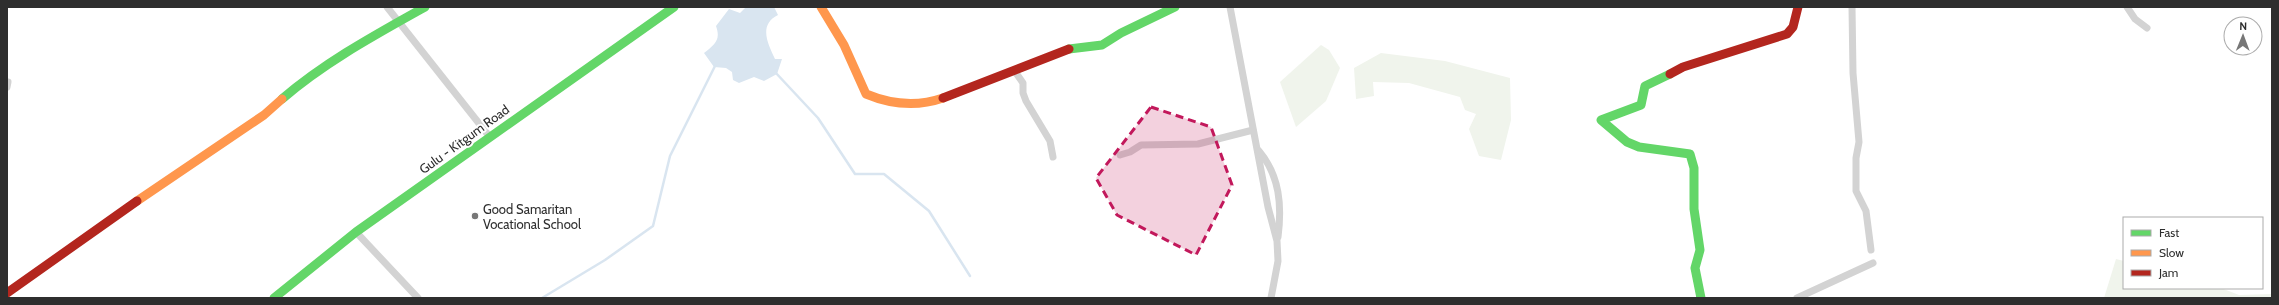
<svg xmlns="http://www.w3.org/2000/svg" width="2279" height="305" font-family="Cabin,sans-serif">
	<style>
		.green { fill: #f0f4ec }
		.water { fill: #d9e5f0 }
		.lines { fill: none; stroke-linecap: round; stroke-linejoin: round }
		.stream { stroke: #d9e5f0; stroke-width: 2.5 }
		.street { stroke: #d3d3d3; stroke-width: 7 }
		.fast { stroke: #63d668; stroke-width: 9 }
		.slow { stroke: #ff974d; stroke-width: 9 }
		.jam { stroke: #b3261e; stroke-width: 9 }
		.marked { fill: #c2185b; fill-opacity: 0.2; stroke: #c2185b; stroke-width: 3; stroke-dasharray: 8 5; stroke-linejoin: round }
		.poi-dot { fill: #777; stroke: #fff; stroke-width: 1.5 }
		.labels { text-anchor: middle; dominant-baseline: central; stroke-width: 4; stroke-linejoin: round; paint-order: stroke }
		.street-label { font-size: 13px; fill: #2e2e2e; stroke: #fff }
		.poi-label { font-size: 13px; fill: #2e2e2e; stroke: #fff; text-anchor: start }
	</style>
	<rect width="100%" height="100%" fill="#fff"/>
	<g class="green">
		<path d="M1321 45 1329 50 1340 68 1326 101 1296 127 1280 82Z"/>
		<path d="M1381 53 1445 61 1510 78 1511 120 1501 160 1479 156 1469 129 1476 114 1465 110 1460 97 1409 83 1373 82 1374 96 1356 99 1354 68Z"/>
		<path d="M2116 259 2124 261V288H2221L2239 295 2272 294V298H2104Z"/>
	</g>
	<path class="water" d="M746 7H774L778 15C758 25 768 44 775 59H782L777 74 764 81 754 77 739 83 733 80 732 72 726 68 714 67 704 53C715 44 721 40 716 26L729 9 740 13Z"/>
	<g class="lines">
		<g class="stream">
			<path d="M775 72 818 118 855 174H884L929 211 970 276"/>
			<path d="M542 298 605 260 653 226 670 156 715 66"/>
		</g>
		<g class="street">
			<path d="M387 7 489 136"/>
			<path d="M1230 7 1268 207 1277 241 1278 261 1271 298"/>
			<path d="M1852 7 1853 73 1859 142 1856 158V191L1866 211 1871 250"/>
			<path d="M2127 7 2135 19 2147 28"/>
			<path d="M1014 70 1023 83V93L1026 101 1050 141 1053 157"/>
			<path d="M7 87 8 82"/>
			<path d="M1259 151C1280 176 1282 206 1278 237"/>
			<path d="M1120 155 1130 152 1141 145 1198 144 1253 130"/>
			<path d="M356 232 418 298"/>
			<path d="M1797 298 1873 263"/>
		</g>
		<g class="fast">
			<path d="M1069 49 1102 45 1121 33 1175 7"/>
			<path d="M1670 74 1645 86 1641 105 1601 120 1627 142 1639 147 1690 154 1694 168V209L1700 250 1695 268 1701 298"/>
			<path d="M282 99C325 62 375 35 425 7"/>
			<path d="M274 298 356 232 674 7"/>
		</g>
		<g class="slow">
			<path d="M821 7 844 45 866 94C890 104 917 107 943 98"/>
			<path d="M137 201 264 115 282 99"/>
		</g>
		<g class="jam">
			<path d="M1670 74 1683 67 1787 34 1793 27 1798 7"/>
			<path d="M943 98 1069 49"/>
			<path d="M7 293 137 201"/>
		</g>
	</g>
	<path class="marked" d="M1151 107 1211 127 1232 185 1196 255 1117 215 1096 178Z"/>
	<circle class="poi-dot" cx="475" cy="216" r="4"/>
	<g class="labels">
		<g class="street-label">
			<text transform="translate(464 139) rotate(-36)">Gulu - Kitgum Road</text>
		</g>
		<g class="poi-label">
			<text x="483" y="209">Good Samaritan<tspan x="483" dy="15">Vocational School</tspan></text>
		</g>
	</g>
	<rect width="2279" height="305" fill="none" stroke="#2e2e2e" stroke-width="16"/>
	<rect x="2123" y="217" width="140" height="72" fill="#ffffff" stroke="#ababab"/>
	<rect x="2131" y="230" width="20" height="6" fill="#63d668" stroke="#ababab"/>
	<text x="2159" y="237" font-size="12" fill="#2e2e2e">Fast</text>
	<rect x="2131" y="250" width="20" height="6" fill="#ff974d" stroke="#ababab"/>
	<text x="2159" y="257" font-size="12" fill="#2e2e2e">Slow</text>
	<rect x="2131" y="270" width="20" height="6" fill="#b3261e" stroke="#ababab"/>
	<text x="2159" y="277" font-size="12" fill="#2e2e2e">Jam</text>
	<g transform="translate(2243 36) rotate(1)"><circle r="19" fill="#ffffff" stroke="#ababab"/>
	<path d="M0-3L7 15L0 10L-7 15Z" fill="#777777"/>
	<text y="-6" font-size="11" font-weight="bold" text-anchor="middle" fill="#2e2e2e">N</text>
	</g>
</svg>
